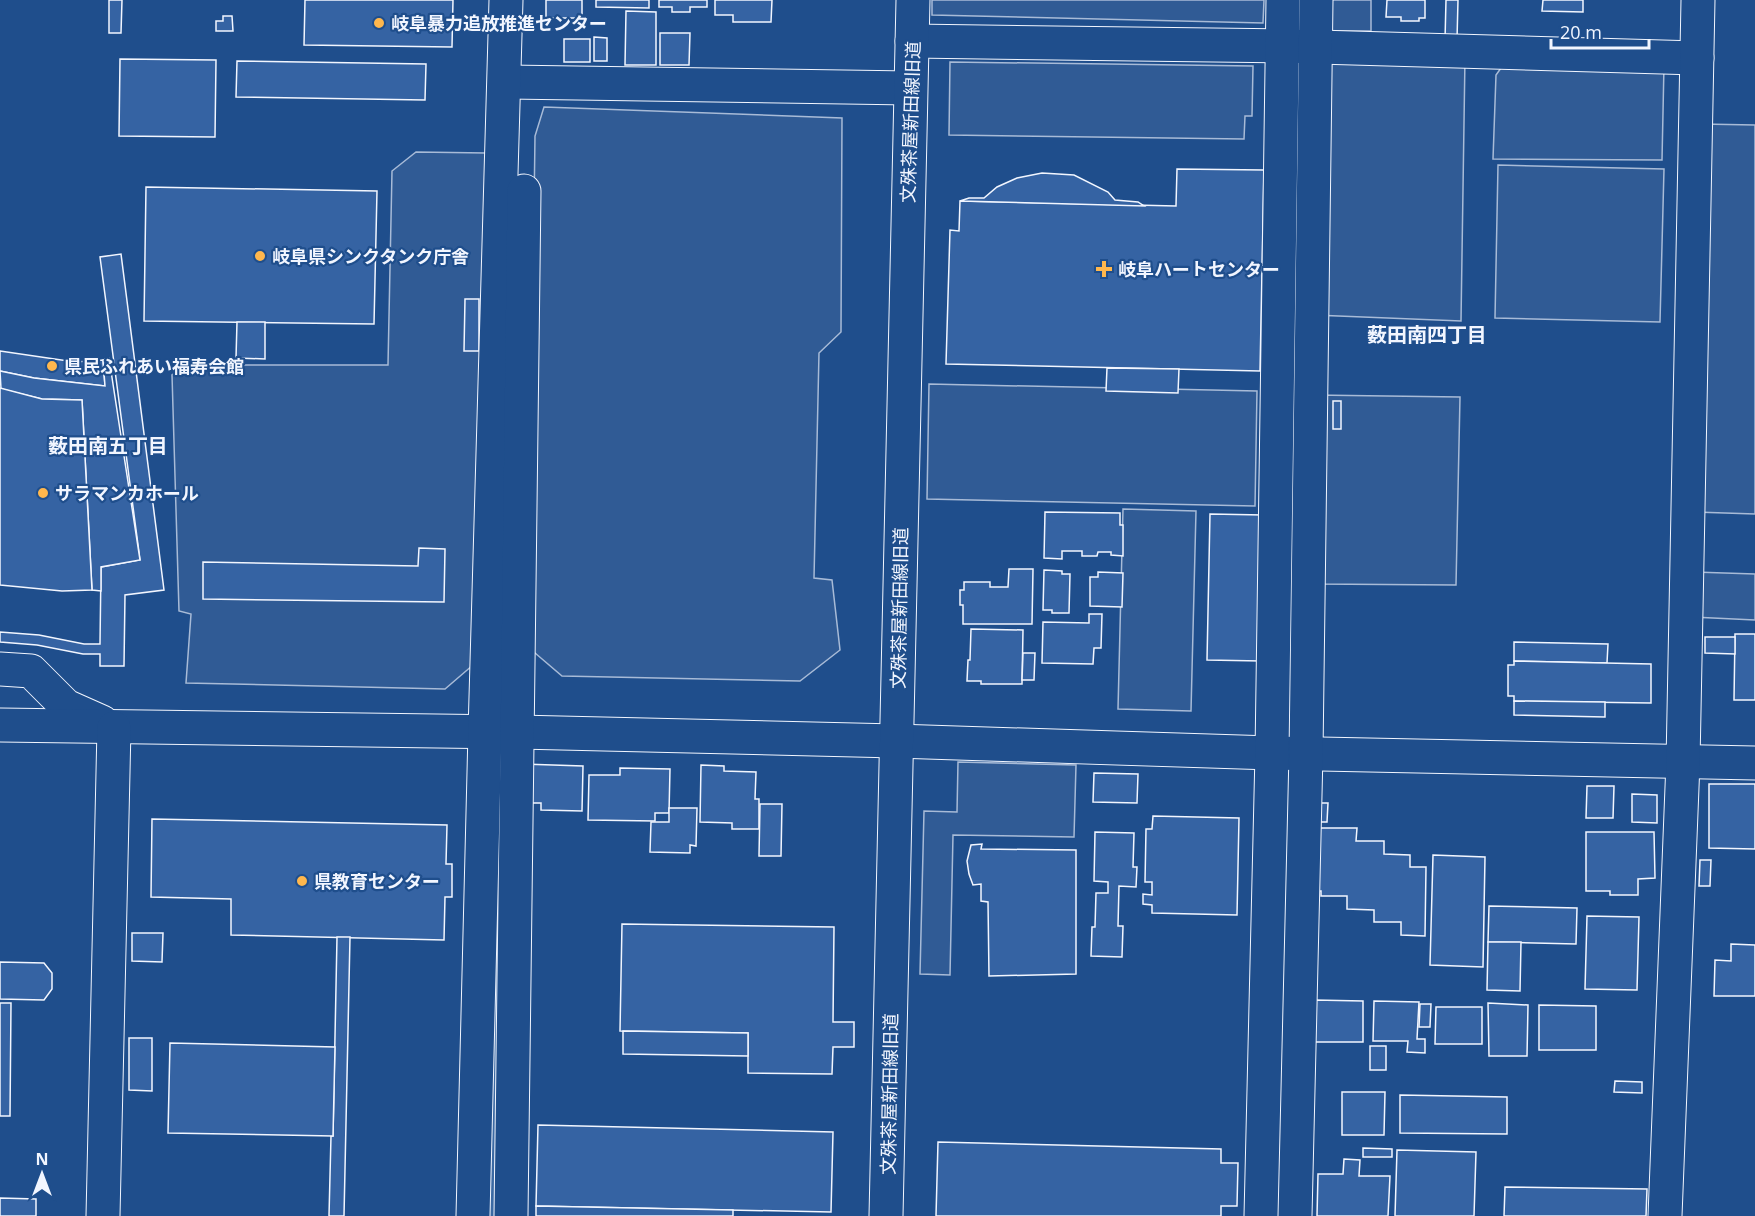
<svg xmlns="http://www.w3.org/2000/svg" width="1755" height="1216" font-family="'Open Sans','Noto Sans JP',sans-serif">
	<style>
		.parking { fill: #305b95; stroke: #a8bbd7; stroke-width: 1.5 }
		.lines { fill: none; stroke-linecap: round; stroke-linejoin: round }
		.stream { stroke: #3b69a3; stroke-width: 10 }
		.building { fill: #3563a3; stroke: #f2f6ff; stroke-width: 1.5 }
		.minor-casing { stroke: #f2f6ff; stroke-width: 35 }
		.minor { stroke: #1f4e8c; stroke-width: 33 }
		.poi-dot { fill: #ffb74d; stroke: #1f4e8c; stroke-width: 2 }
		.labels { text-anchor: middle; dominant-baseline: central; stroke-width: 4.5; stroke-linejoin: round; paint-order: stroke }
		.poi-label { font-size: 18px; font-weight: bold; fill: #f2f6ff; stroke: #1f4e8c; text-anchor: start }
		.street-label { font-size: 18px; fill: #f2f6ff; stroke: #1f4e8c }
		.neighbourhood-label { font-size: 20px; font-weight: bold; fill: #f2f6ff; stroke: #1f4e8c }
	</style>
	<rect width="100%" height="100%" fill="#1f4e8c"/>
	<g class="parking">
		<path d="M932 0H1264L1263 23 932 15Z"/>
		<path d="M1315 0H1371V31H1328Z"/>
		<path d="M1319 55 1465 57 1461 321 1314 315Z"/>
		<path d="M1506 61 1664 65 1662 160 1493 159 1496 75Z"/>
		<path d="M950 62 1253 66 1252 116H1245L1244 139 949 135Z"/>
		<path d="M544 107 842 118 841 332 819 353 814 578 832 580 840 650 800 681 562 676 528 647 535 136Z"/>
		<path d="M1701 124 1755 125V514L1695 512Z"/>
		<path d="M416 152 486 153 473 665 445 689 186 683 191 614 179 611 172 375 187 365H388L392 171Z"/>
		<path d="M1498 165 1664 169 1660 322 1495 318Z"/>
		<path d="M929 384 1257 391 1255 506 927 499Z"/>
		<path d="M1313 395 1460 397 1456 585 1314 584Z"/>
		<path d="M1123 509 1196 511 1191 711 1118 709Z"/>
		<path d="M1694 572 1755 574V620L1692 617Z"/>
		<path d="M958 762 1076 765 1074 837 953 835 950 975 920 974 924 811 957 812Z"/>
	</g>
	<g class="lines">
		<g class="stream">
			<path d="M1290 631 1293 503"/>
			<path d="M490 1216 500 821"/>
		</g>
	</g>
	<g class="building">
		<path d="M109 0H122L121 33H109Z"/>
		<path d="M305 0H453L452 47 304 45Z"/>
		<rect x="546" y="0" width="36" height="18"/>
		<path d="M596 0H649V8L596 7Z"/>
		<path d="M659 0H707V7H690V12H672V7H659Z"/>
		<path d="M715 0H772L771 22H733V15H715Z"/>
		<path d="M1387 0H1425V18H1419V21H1401V17H1386Z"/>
		<path d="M1446 0H1458L1457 40H1445Z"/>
		<path d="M1543 0H1583V12L1542 11Z"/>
		<path d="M626 11 656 12V65H625Z"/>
		<path d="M223 16H232L233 31H216V21H223Z"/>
		<path d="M660 33H690L689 65H660Z"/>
		<path d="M594 37 607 38V61H594Z"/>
		<rect x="564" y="39" width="26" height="23"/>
		<path d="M120 59 216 60 215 137 119 136Z"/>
		<path d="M237 61 426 64 425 100 236 97Z"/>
		<path d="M1177 169 1264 170 1260 371 946 364 950 230 959 231 960 201 1176 206Z"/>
		<path d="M1042 173 1074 175 1108 192 1115 200 1138 202 1144 206 960 201 969 198H984L997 187 1017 178Z"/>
		<path d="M146 187 377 191 374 324 144 321Z"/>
		<path d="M121 254 164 590 125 595 124 666H100V654H83L37 645 0 642V632L39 635 84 644H100L101 567 140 560 100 257Z"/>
		<path d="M465 299H479V351H464Z"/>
		<path d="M237 322H265V359L236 358Z"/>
		<path d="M0 351 75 362 103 360 105 386 34 378 0 371Z"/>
		<path d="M109 358 140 560 101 567V591L92 590 82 400 42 399 1 389 0 371 34 378 105 386 103 360Z"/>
		<path d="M1107 368 1179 369 1178 393 1106 391Z"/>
		<path d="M0 388 42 399 82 400 92 590 62 591 0 585Z"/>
		<rect x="1333" y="401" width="8" height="28"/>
		<path d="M1045 512 1120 513V525H1123V556L1111 555V552H1098L1097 556H1082V551H1062V559L1044 558Z"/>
		<path d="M1210 514 1263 515 1261 661 1207 660Z"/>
		<path d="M419 548 445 549 444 602 203 599V562L418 566Z"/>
		<path d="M1009 569H1033L1032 624H963V605H960V590H964V582H990V587H1008Z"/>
		<path d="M1044 570 1062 571V574H1070L1069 613H1052V610H1043Z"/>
		<path d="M1098 572 1123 573 1122 607 1090 606V577H1098Z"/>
		<path d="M1089 614H1102L1101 648H1094L1093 664 1042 663 1043 622 1089 623Z"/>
		<path d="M971 629 1023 630 1022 684H981V681H967L968 660H970Z"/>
		<path d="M1735 634H1755V700H1734Z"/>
		<path d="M1705 637H1735V654L1705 653Z"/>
		<path d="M1514 642 1608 644 1607 663 1514 661Z"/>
		<path d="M1023 653H1035L1034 680H1022Z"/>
		<path d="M1514 661 1651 664V703L1514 701V696H1508V665H1514Z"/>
		<path d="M1514 701 1605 702V717L1514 715Z"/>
		<path d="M522 764 583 766 582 811 541 810V803H521Z"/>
		<path d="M701 765 724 766V771L756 772 755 799H759V829H732V823L700 822Z"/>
		<path d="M620 768 670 769 669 813H655V821L588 820 589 775H620Z"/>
		<path d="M1094 773 1138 774 1137 803 1093 802Z"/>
		<path d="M1709 784H1755V849L1709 848Z"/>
		<path d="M1587 786H1614L1613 818H1586Z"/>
		<path d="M1632 794 1657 795V823L1632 822Z"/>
		<path d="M1319 803H1328L1327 822H1319Z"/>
		<path d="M760 804H782L781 856H759Z"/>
		<path d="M669 808H697L696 846 690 845V853L650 852 651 822H669Z"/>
		<path d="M1153 816 1239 818 1237 915 1152 913V905L1143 904V894L1152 895V882H1145L1146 829H1152Z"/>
		<path d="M152 819 447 825 446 864H452V897H445L444 940 231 935V899L151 897Z"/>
		<path d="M1318 828H1357L1356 841H1384V854L1410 855V867H1426L1425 936 1401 935V922H1374V910L1347 909V896H1321V891H1317Z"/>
		<path d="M1095 832 1134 833 1133 867H1137L1136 887 1119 886 1118 926H1123L1122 957 1091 956 1092 927H1095L1096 893H1108V882L1094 881Z"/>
		<path d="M1586 832H1654L1655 878 1638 879V895H1610V891H1586Z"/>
		<path d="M982 844 981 849 1076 850V974L989 976 988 902 981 901V884L973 885 969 874 967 861 971 845Z"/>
		<path d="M1433 855 1485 857 1483 967 1430 965Z"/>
		<path d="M1700 860H1711L1710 886H1699Z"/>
		<path d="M1489 906 1577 908 1576 944 1488 942Z"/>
		<path d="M1587 916 1639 917 1637 990 1585 989Z"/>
		<path d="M622 924 834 927 833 1022H854V1047H833L832 1074 748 1073V1033L620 1031Z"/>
		<path d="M132 933H163L162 962 132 961Z"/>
		<path d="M337 937H350L344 1216H329L331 1136H333Z"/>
		<path d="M1488 942H1521L1520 991 1487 990Z"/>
		<path d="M1731 944 1755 945V996H1714L1715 960 1731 961Z"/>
		<path d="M0 962 44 963 52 973V989L44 1000 0 999Z"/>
		<path d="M1314 1000 1363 1001V1042H1313Z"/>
		<path d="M1374 1001 1419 1002 1417 1039H1425V1053L1407 1052 1408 1041H1373Z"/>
		<path d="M0 1003H11L10 1116H0Z"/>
		<path d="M1488 1003 1528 1005 1527 1056H1489Z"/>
		<path d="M1420 1004H1431L1430 1027H1419Z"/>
		<path d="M1539 1005 1596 1006V1050H1539Z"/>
		<path d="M1436 1007H1482V1044H1435Z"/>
		<path d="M623 1031 748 1033V1056L623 1054Z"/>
		<path d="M129 1038H152V1091L129 1090Z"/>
		<path d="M170 1043 335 1047 333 1136 168 1133Z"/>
		<rect x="1370" y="1046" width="16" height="24"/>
		<path d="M1615 1081 1642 1082V1093L1614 1092Z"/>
		<path d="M1342 1092H1385L1384 1135H1342Z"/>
		<path d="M1400 1095 1507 1097V1134L1400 1133Z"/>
		<path d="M538 1125 833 1132 831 1212 536 1206Z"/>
		<path d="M938 1142 1221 1149V1163H1238L1237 1206H1221V1216H936Z"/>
		<path d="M1363 1148 1392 1149V1157H1363Z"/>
		<path d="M1397 1150 1476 1152 1474 1216H1395Z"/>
		<path d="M1344 1159 1360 1160 1359 1176H1390L1388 1216H1317L1318 1174H1343Z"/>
		<path d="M1505 1187 1647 1189 1646 1216H1504Z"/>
		<path d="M0 1198 36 1199V1216H0Z"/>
		<path d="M536 1206 733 1210V1216H536Z"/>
	</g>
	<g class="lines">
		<g class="minor-casing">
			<g id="minor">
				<path d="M912 41 1283 46 1697 58"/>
				<path d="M505 82 910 88"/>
				<path d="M0 669 31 671 66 706 102 722"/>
				<path d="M0 725 518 732 896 741 1272 753 1755 763"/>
				<path d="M103 1216 114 728"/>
				<path d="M473 1216 485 732 506 0"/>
				<path d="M511 1216 524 191"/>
				<path d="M886 1216 913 0"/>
				<path d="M1261 1216 1272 753 1283 0"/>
				<path d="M1295 1216 1306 753 1316 0"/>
				<path d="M1665 1216 1683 762 1698 0"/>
			</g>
		</g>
		<use href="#minor" class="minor"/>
	</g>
	<g class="poi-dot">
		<circle cx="379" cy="23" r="6"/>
		<circle cx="260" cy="256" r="6"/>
		<path d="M1101 260h6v6h6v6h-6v6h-6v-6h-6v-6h6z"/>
		<circle cx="52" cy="366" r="6"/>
		<circle cx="43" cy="493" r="6"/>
		<circle cx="302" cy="881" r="6"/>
	</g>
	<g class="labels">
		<g class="poi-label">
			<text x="391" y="23">岐阜暴力追放推進センター</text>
			<text x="272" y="256">岐阜県シンクタンク庁舎</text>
			<text x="1118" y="269">岐阜ハートセンター</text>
			<text x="64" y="366">県民ふれあい福寿会館</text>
			<text x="55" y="493">サラマンカホール</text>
			<text x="314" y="881">県教育センター</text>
		</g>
		<g class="street-label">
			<text transform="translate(910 122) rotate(-88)">文殊茶屋新田線旧道</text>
			<text transform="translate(899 608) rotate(-89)">文殊茶屋新田線旧道</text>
			<text transform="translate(889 1094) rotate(-89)">文殊茶屋新田線旧道</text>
		</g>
		<g class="neighbourhood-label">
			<text x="1427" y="334">薮田南四丁目</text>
			<text x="108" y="445">薮田南五丁目</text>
		</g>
	</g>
	<g transform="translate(42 1174)" stroke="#1f4e8c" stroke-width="4.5" paint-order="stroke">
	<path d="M0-4.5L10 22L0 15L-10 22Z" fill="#f2f6ff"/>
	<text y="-9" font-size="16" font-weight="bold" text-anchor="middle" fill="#f2f6ff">N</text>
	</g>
	<path d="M1551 39v9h98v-9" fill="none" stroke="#f2f6ff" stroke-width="3"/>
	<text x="1560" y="39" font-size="18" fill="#f2f6ff" stroke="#1f4e8c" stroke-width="4.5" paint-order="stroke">20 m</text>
</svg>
